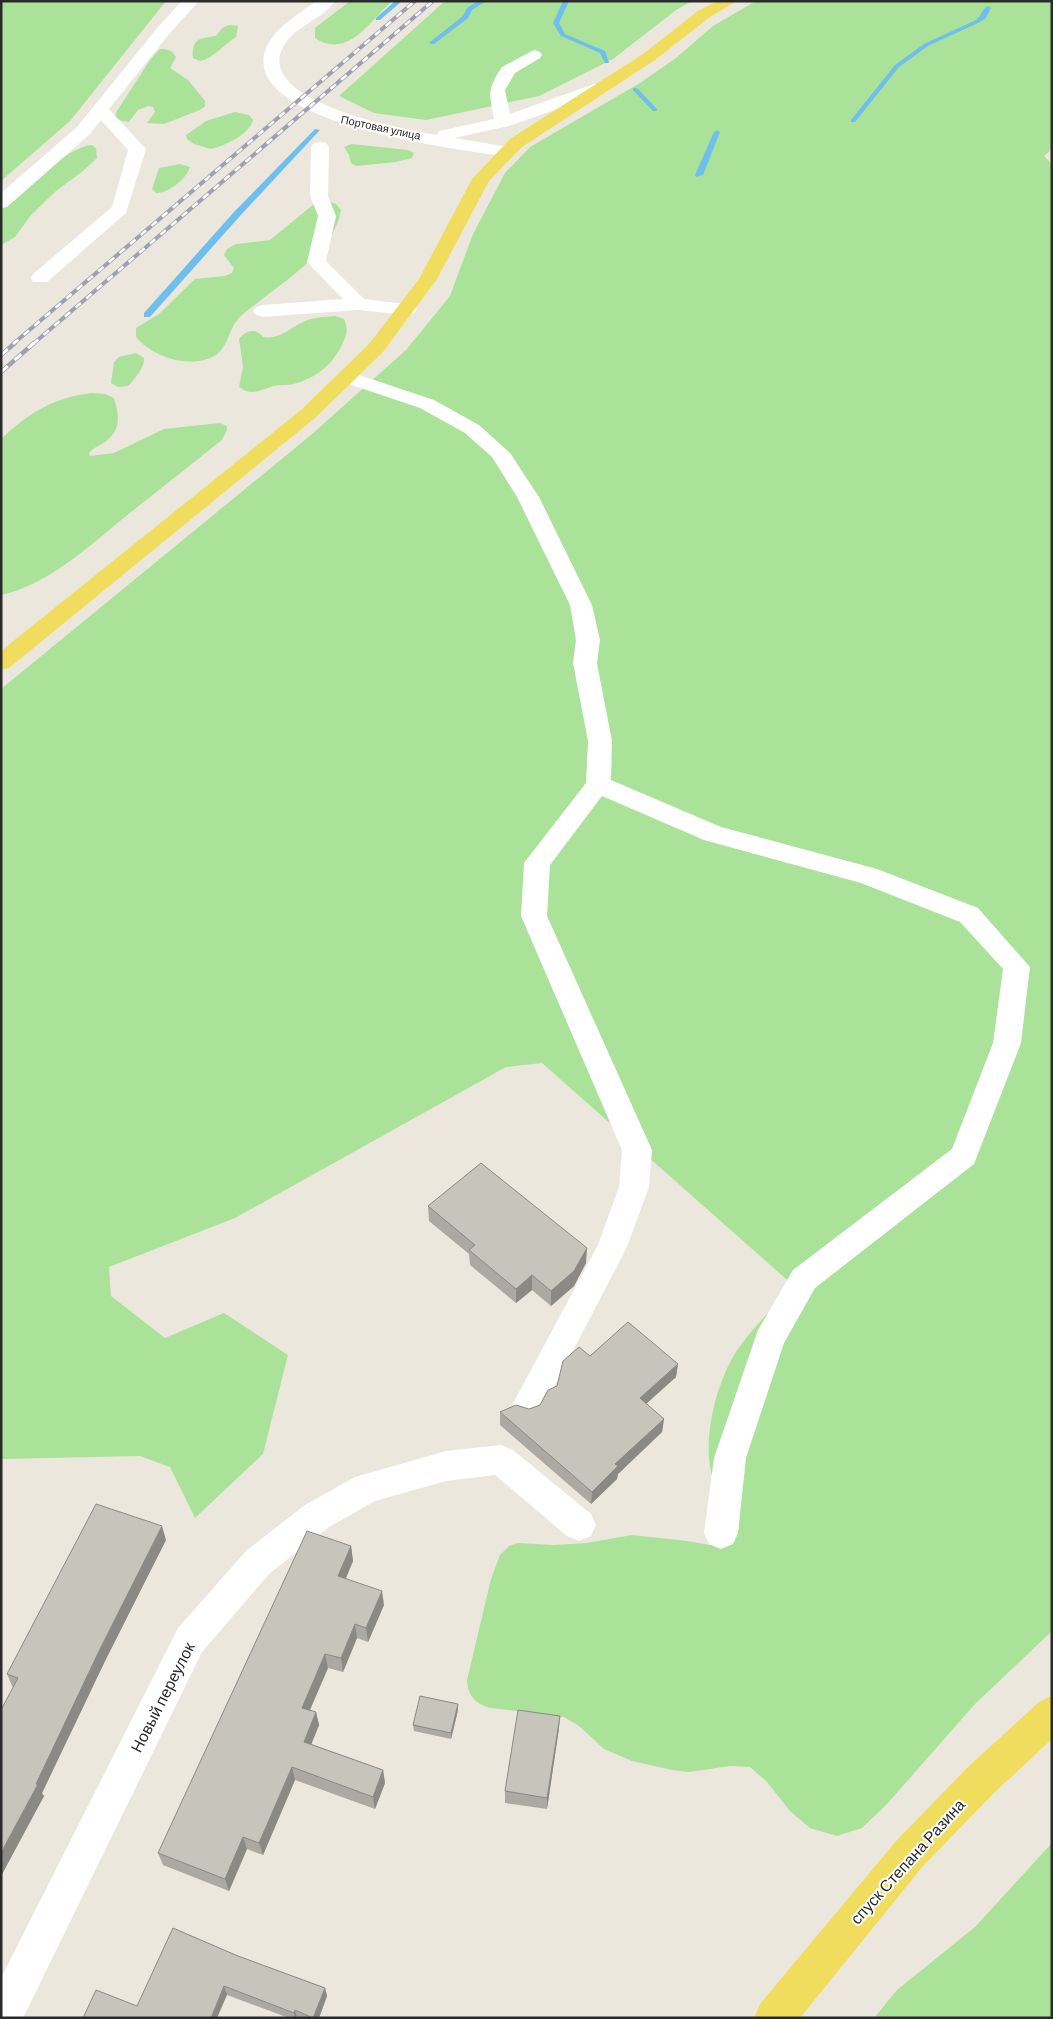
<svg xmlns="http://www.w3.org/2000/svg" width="1053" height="2019" font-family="Barlow,sans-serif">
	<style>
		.green { fill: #aae299 }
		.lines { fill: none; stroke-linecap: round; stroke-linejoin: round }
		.stream { fill: #6fbfee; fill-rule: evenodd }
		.minor { fill: #fff; fill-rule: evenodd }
		.major { fill: #f0dd5d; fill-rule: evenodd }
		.rail-far1-casing { stroke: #9fa0b4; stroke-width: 4 }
		.rail-casing { stroke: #9fa0b4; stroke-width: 4.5 }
		.rail-far1 { stroke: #fff; stroke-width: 2.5; stroke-dasharray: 7; stroke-linecap: butt }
		.rail { stroke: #fff; stroke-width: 3; stroke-dasharray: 9; stroke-linecap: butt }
		.wall { fill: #aba9a2 }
		.shaded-wall { fill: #8b8984 }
		.building { fill: #c7c4bc; stroke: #8b8984 }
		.labels { text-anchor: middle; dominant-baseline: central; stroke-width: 4; stroke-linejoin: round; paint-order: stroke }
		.far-street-label { font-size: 11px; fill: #2a2a2a; stroke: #fff }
		.near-street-label { font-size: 16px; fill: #2a2a2a; stroke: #fff }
	</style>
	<rect width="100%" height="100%" fill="#ece7dc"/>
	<g class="green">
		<path d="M1 1H166L70 121 1 181Z"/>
		<path d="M350 1H392C371 20 348 60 315 38V28Z"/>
		<path d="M445 1H692L676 10 613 59 539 96 426 120 374 113 339 96Z"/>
		<path d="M756 1H1052V149L1044 156 1052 164V1631L975 1704 887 1804 862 1828 837 1836 810 1828 790 1811 767 1782 750 1767 730 1766 689 1772 672 1770 632 1761 604 1749 579 1726 564 1717 491 1708C475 1704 468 1696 467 1680L491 1579 500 1555 509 1546 518 1543 554 1545 587 1543 632 1535 687 1541 710 1545 731 1537 739 1529C739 1508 716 1495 711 1472 703 1435 717 1380 738 1349 754 1326 775 1306 794 1286L542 1063 506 1067 235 1218 109 1267 111 1296 165 1338 224 1313 288 1355 263 1454 195 1518 170 1467 140 1456 1 1459V689L311 435 406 350 450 296 473 234 505 173 530 147 640 83 676 58 713 26Z"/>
		<path d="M229 25 238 26 236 37C224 44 213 59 200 61L193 58C191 38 201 38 216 36L222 28Z"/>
		<path d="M160 49C168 49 172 50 176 57L170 68 188 80 205 101V106L200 110 164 124 147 123 155 112 153 107 148 106 138 110 129 122 118 120 115 116 117 111 150 60Z"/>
		<path d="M235 112 249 115 253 120C250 134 224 146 211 149L194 144 187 139 186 135 206 121Z"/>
		<path d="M351 144 408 150 414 153 412 158 396 162 356 166 351 163 349 155 344 147Z"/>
		<path d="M92 145 96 148 97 158 83 171 56 191 31 215 15 237 1 245V210C23 192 65 147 92 145Z"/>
		<path d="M180 164 190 167C187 178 168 194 156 193L152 189 159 168Z"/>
		<path d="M330 202 336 204 341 210C335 249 290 277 261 300 254 306 244 312 238 319 229 329 228 347 216 355 192 370 152 357 136 337V328L159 314 195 279 225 276 232 273 234 268 224 255 227 249 236 244 270 240 314 204Z"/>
		<path d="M335 316 344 319C349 330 346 336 341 347 330 367 315 378 294 384 286 386 278 384 271 387 258 391 251 396 239 387L243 366 239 339C245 331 256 327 263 337 280 340 289 328 303 322 313 317 324 317 335 316Z"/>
		<path d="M136 353 144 358C145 367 134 380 128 386L118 387 111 383 114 362 119 357Z"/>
		<path d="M91 393 105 394 114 398C120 418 121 432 102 444 97 447 93 448 89 453L90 456 114 453 164 429 220 423 227 426V430L222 440C190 465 158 491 126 516 91 545 46 586 1 595V439C31 412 50 399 91 393Z"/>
		<path d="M1052 1843V2018H874L897 1990 975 1927Z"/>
	</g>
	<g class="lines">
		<g class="stream">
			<path d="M395 1H402L380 20H376V18Z"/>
			<path d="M478 1H486L472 10 468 18 434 44H430V42L463 16 467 8Z"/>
			<path d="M563 1H569L559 23 565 34 605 51 609 63H605L600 53 561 36 553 23Z"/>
			<path d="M988 6 991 8 986 18 980 22 928 46 899 67 855 122H851V120L895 65 924 44 976 20C981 16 983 8 988 6Z"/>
			<path d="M633 88H637L657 109V111H653L633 90Z"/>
			<path d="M315 129 320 130 240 216 150 317H144V313L234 212Z"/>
			<path d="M717 130 720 132 703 175 696 177 695 175 714 132Z"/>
		</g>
		<g class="minor">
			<path d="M182 1H199L170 33 109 109 146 149 126 213 47 282H33L31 278 33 274 112 207 128 150 101 120 89 135 7 207 1 208V193L77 127 158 27Z"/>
			<path d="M316 1H335C322 20 294 26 283 47 254 102 405 130 437 135L439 131 494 119C489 93 487 89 502 67L534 50 540 52 542 55 540 58 515 73 505 90 510 114 594 84H606L608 88 606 92 509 126 454 138 514 148 517 152 514 156 508 157C465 150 242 125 265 51 272 29 299 14 316 1Z"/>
			<path d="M320 142 326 143 329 147 328 196 336 216 326 261 364 299 414 305 417 309 414 313 407 315 358 310 263 317 256 315 253 311 256 307 263 305 343 299 307 262 318 216 310 196 311 147 314 143Z"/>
			<path d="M347 371 434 400 479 425 510 453 539 497 592 605 600 640 597 663 612 741 611 780 721 827 877 869 978 908 1030 967 1021 1043 974 1164 815 1288 784 1343 746 1458 738 1533 733 1544 721 1549 709 1544 704 1533 714 1458 758 1330 793 1270 952 1149 993 1043 1003 969 960 922 861 883 704 840 602 796 550 865 547 916 652 1150 649 1187 627 1247 539 1416 528 1420 517 1416 512 1406 517 1396 598 1245 619 1187 622 1150 521 916 524 863 586 783 588 741 573 663 576 640 570 605 517 497 492 457 465 433 420 408 340 381 337 377 340 373Z"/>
			<path d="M501 1445 513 1450 591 1514 596 1525 591 1536 579 1541 567 1536 495 1475 446 1481 375 1501 329 1527 270 1573 202 1652 23 2018H1V1978L178 1628 246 1551 305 1505 355 1477 446 1451Z"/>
		</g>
		<g class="major">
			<path d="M717 1H737L710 17 655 60 522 147 489 181 437 279 383 352 315 418 9 668 1 670V651L301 410 369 344 419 279 472 179 510 139 643 54 698 11Z"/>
			<path d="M1052 1696V1739L994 1793 923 1866 800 2018H754L760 2004 897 1840 968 1767 1039 1702Z"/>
		</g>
		<g class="rail-far1-casing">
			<g id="rail-far1">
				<path d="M13 344 415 1"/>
				<path d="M33 344 433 1"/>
			</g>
		</g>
		<g class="rail-casing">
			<g id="rail">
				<path d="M1 355 15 343"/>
				<path d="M1 372 34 343"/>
			</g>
		</g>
		<use href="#rail-far1" class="rail-far1"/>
		<use href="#rail" class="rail"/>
	</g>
	<g class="wall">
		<path d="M428 1206 586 1263 574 1286 551 1306 532 1290 516 1303 470 1265 469 1254 429 1221Z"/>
		<path d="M590 1356 678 1364 676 1377 646 1404 664 1419 662 1432 618 1474 617 1479 591 1504 500 1425V1412L529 1409 540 1405 557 1386Z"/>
		<path d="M166 1540 105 1661 42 1793 44 1796 1 1876 13 1687 12 1686 7 1674Z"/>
		<path d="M351 1546 353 1561 346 1578 384 1605 368 1642 357 1638 343 1672 328 1668 310 1710 316 1712 319 1725 311 1744 383 1770 385 1783 375 1809 295 1780 263 1855 247 1849 229 1891 163 1865 158 1853Z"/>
		<path d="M458 1704V1710L451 1739 414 1731 413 1725Z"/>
		<path d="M559 1728 547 1809 505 1803V1791Z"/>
		<path d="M238 1956 325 1988 327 1996 319 2018H289L227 1995 137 2006Z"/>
	</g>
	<g class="shaded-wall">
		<path d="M587 1248 586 1263 574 1286 551 1306V1291Z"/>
		<path d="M532 1275V1290L516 1303V1289Z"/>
		<path d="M678 1364 676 1377 638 1411 640 1398Z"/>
		<path d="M664 1419 662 1432 618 1474 617 1479 591 1504 592 1492 615 1464Z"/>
		<path d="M162 1526 166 1540 105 1661 42 1793 44 1796 1 1876V1853L100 1649Z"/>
		<path d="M351 1546 353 1561 341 1590 338 1576Z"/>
		<path d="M382 1591 384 1605 368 1642 366 1628Z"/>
		<path d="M355 1624 357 1638 343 1672 341 1658Z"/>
		<path d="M325 1654 328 1668 305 1721 302 1708Z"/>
		<path d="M458 1704V1710L451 1739V1733Z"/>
		<path d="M316 1712 319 1725 307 1755 304 1742Z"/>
		<path d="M560 1716 559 1728 547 1809V1798Z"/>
		<path d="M292 1767 295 1780 263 1855 259 1843Z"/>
		<path d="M383 1770 385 1783 375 1809 373 1797Z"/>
		<path d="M243 1837 247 1849 229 1891 225 1879Z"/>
		<path d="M224 1986 227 1995 217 2018H211Z"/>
		<path d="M325 1988 327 1996 319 2018H313Z"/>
		<path d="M295 2010 297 2018H295L294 2013Z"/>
	</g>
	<g class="building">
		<path d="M481 1163 587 1248 574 1271 551 1291 532 1275 516 1289 469 1250 475 1245 428 1206Z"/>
		<path d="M628 1322 678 1364 640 1398 664 1419 615 1464 618 1466 592 1492 500 1412 516 1405 529 1409 540 1405 548 1390 557 1386 563 1361 579 1347 590 1356Z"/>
		<path d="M96 1504 162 1526 100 1649 36 1784H38L1 1853V1710L18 1678 7 1674Z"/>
		<path d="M307 1531 351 1546 338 1576 382 1591 366 1628 355 1624 341 1658 325 1654 302 1708 316 1712 304 1742 383 1770 373 1797 292 1767 259 1843 243 1837 225 1879 158 1853Z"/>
		<path d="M420 1696 458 1704 451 1733 413 1725Z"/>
		<path d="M518 1710 560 1716 547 1798 505 1791Z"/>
		<path d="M173 1928 238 1956 325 1988 313 2018 295 2010 294 2013 224 1986 211 2018H83L96 1990 137 2006Z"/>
	</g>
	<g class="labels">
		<g class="far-street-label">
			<text transform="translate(381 127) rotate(12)">Портовая улица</text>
		</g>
		<g class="near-street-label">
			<text transform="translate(162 1697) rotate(-63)">Новый переулок</text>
			<text transform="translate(907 1861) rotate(-48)">спуск Степана Разина</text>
		</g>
	</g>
	<rect width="1053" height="2019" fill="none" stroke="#2a2a2a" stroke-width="5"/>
</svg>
